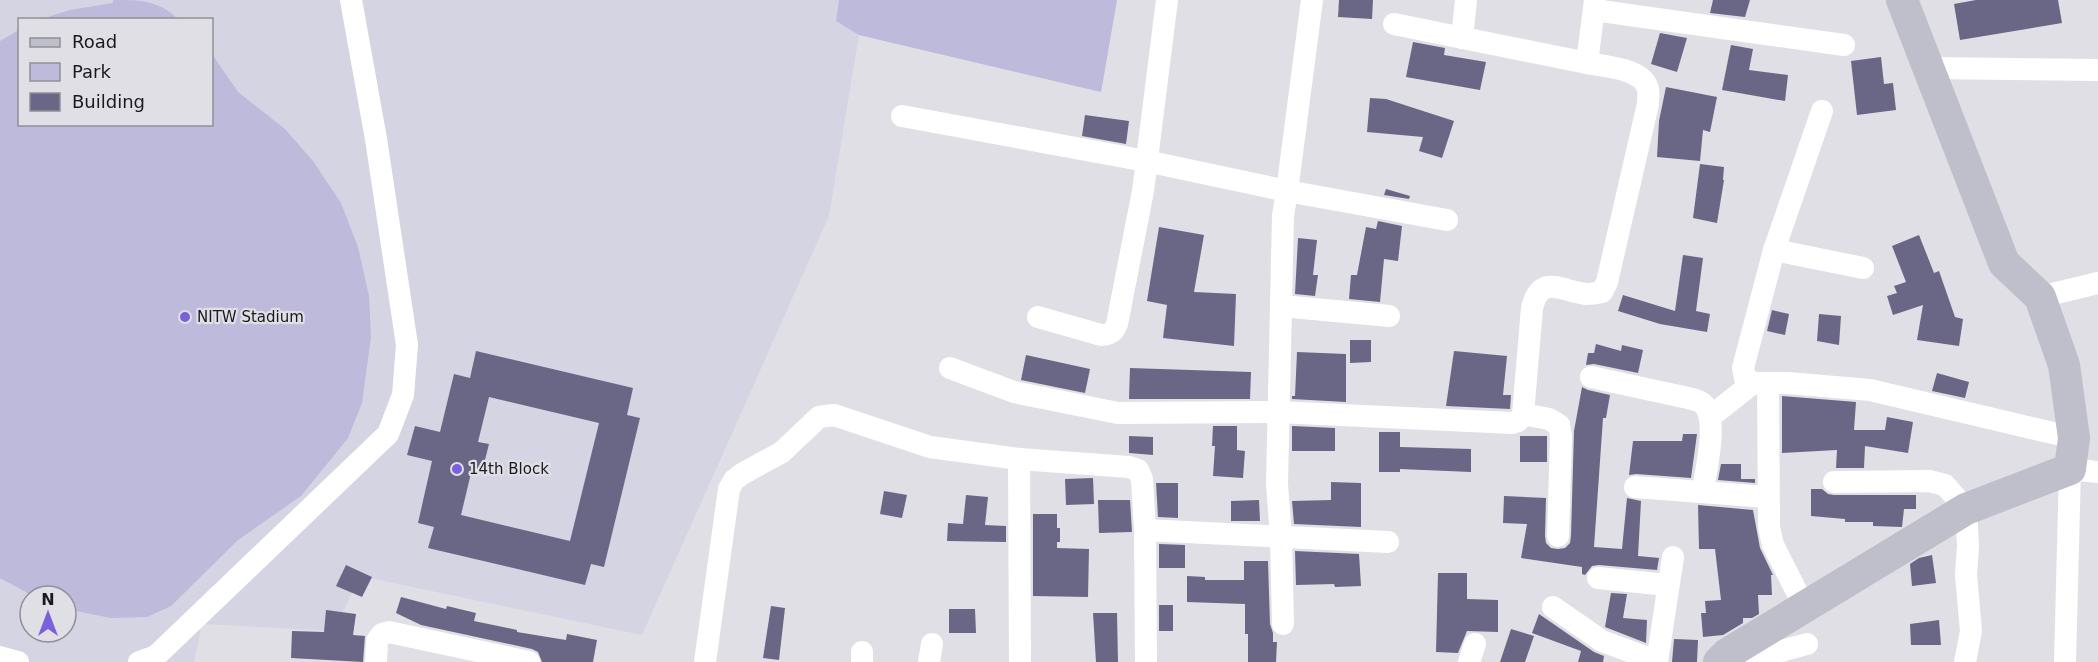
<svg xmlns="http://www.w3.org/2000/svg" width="2098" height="662" font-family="'DejaVu Sans',sans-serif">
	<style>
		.built { fill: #d5d4e2; fill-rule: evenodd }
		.green { fill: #bdbadc }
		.building { fill: #6a6686; fill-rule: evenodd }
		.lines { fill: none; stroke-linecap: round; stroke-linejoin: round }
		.street { stroke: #fff; stroke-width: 22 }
		.secondary { stroke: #bfbfcb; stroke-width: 32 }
		.poi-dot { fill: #7a61db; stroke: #e0dfe6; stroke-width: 2 }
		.labels { text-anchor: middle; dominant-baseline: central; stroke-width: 4.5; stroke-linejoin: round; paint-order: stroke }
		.poi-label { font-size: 15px; fill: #1a1a1d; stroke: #e0dfe6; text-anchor: start }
	</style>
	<rect width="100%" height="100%" fill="#e0dfe6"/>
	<path class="built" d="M0 0H1117L1101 92 859 35 829 216 642 635 360 576 334 631 202 624 194 662H0ZM20 20H212V124H20ZM30 596H66V632H30Z"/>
	<g class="green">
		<path d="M113 0C140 0 158 0 178 19H41L70 10 113 3Z"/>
		<path d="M839 0H1117L1101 92 859 35 836 21Z"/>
		<path d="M19 30 20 124H212V54L238 92 285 129 313 161 341 203 358 247 369 296 371 337 362 403 348 438 301 496 238 540 171 606 147 617 111 618 66 609V596H33L0 578V41Z"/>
	</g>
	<g class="building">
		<path d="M1339 0H1373L1372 19 1338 17Z"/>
		<path d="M1713 0H1750L1745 17 1710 13Z"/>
		<path d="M1976 0H2058L2062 23 1960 40 1954 4Z"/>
		<path d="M1660 33 1687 38 1677 72 1651 64Z"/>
		<path d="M1413 42 1445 48 1444 55 1486 62 1480 90 1406 77Z"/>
		<path d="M1731 45 1753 49 1749 70 1788 75 1785 101 1722 90Z"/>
		<path d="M1881 57 1884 84 1893 83 1896 110 1857 115 1851 61Z"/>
		<path d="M1666 87 1717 97 1710 132 1703 130 1700 161 1657 157 1659 121Z"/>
		<path d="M1370 98 1386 99 1454 121 1442 158 1419 151 1423 137 1367 132Z"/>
		<path d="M1085 115 1129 121 1126 144 1082 136Z"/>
		<path d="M1700 164 1724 167 1723 180H1724L1717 223 1693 218Z"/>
		<path d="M1386 189 1410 196 1409 199 1384 195Z"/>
		<path d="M1378 221 1402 226 1398 261 1384 259 1380 302 1349 299 1351 275H1357L1366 227 1376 229Z"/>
		<path d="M1159 227 1204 235 1194 292 1236 294 1234 346 1163 338 1167 305 1147 301Z"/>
		<path d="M1919 235 1934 273 1939 271 1955 317 1963 319 1959 346 1917 340 1923 305 1893 315 1887 296 1897 293 1894 286 1906 282 1892 246Z"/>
		<path d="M1298 238 1317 240 1313 275H1318L1315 296 1295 294Z"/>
		<path d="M1683 255 1703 258 1696 311 1710 314 1707 332 1660 324 1618 311 1623 295 1675 311Z"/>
		<path d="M1772 310 1789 314 1785 335 1767 331Z"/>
		<path d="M1819 314 1841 316 1839 345 1817 341Z"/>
		<path d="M1350 340H1371V362L1350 363Z"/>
		<path d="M1596 344 1621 351 1622 345 1643 350 1638 373 1594 364 1586 365 1588 353H1594Z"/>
		<path d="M476 351 633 388 627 415 640 418 604 567 591 564 585 585 428 548 434 527 418 523 432 461 407 455 415 426 440 432 454 374 470 378ZM489 397 599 423 570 541 461 515 472 469 482 472 489 444 478 442Z"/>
		<path d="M1454 351 1507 356 1503 395H1511L1510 409 1446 406Z"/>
		<path d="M1297 352 1346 354V402L1292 399V396H1295Z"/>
		<path d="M1026 355 1090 369 1085 393 1021 380Z"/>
		<path d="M1130 368 1251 372 1250 399H1129Z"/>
		<path d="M1937 373 1969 382 1965 398 1932 391Z"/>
		<path d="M1582 387 1588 390 1610 395 1606 418H1603L1594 547 1622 549 1627 498 1641 501 1638 556 1659 558 1657 570 1599 565 1592 566 1585 575 1582 574V567L1521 558 1527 524 1503 523 1504 496 1546 498 1545 536 1546 543 1551 548 1558 549 1565 548 1570 543 1571 536 1574 431Z"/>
		<path d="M1782 396 1856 402 1854 430H1885L1887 417 1913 422 1908 453 1865 446 1864 468H1836L1837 450 1782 453Z"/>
		<path d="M1213 426H1237V450L1245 451 1243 478 1213 476 1215 446H1212Z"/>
		<path d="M1292 426 1335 428V451H1292Z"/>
		<path d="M1379 432H1400V447L1471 449V472L1400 469V472H1379Z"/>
		<path d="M1683 434H1697L1691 478 1636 474 1629 475 1633 441H1682Z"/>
		<path d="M1129 436 1153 437V455L1129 453Z"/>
		<rect x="1520" y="436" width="27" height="26"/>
		<path d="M1721 464H1741V479H1755V483L1718 480Z"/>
		<path d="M1093 478 1094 504 1066 505 1065 479Z"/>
		<path d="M1331 482 1361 483V527L1294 524 1292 501 1331 500Z"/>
		<path d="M1156 483H1178V518L1158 517Z"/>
		<path d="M1811 489H1822L1828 494 1834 495H1916V509H1904L1902 527 1873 526V522H1845V519L1811 516Z"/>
		<path d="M884 491 907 495 902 518 880 514Z"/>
		<path d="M966 495 988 497 985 525 1006 526V542L947 541 948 523 963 524Z"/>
		<path d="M1098 500H1130L1132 532 1099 533Z"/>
		<path d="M1259 500 1260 521H1231V501Z"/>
		<path d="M1698 505 1753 510 1760 548 1773 575H1771L1772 595H1758L1759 614 1752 618H1743V623L1723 635 1703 637 1701 613H1706L1705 601 1721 600 1715 549H1699Z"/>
		<path d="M1033 514H1057V528H1060V542H1057V548L1089 549 1088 597 1033 596Z"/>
		<path d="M1159 544 1185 545V568H1159Z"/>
		<path d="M1295 551 1359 554 1361 586 1335 587 1334 584 1296 585Z"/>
		<path d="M1932 555 1936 583 1912 586 1910 564 1919 558Z"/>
		<path d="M1244 561H1268L1270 624 1273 633V642H1277L1276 662H1248V634H1245V604L1187 602V576L1205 577V580H1244Z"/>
		<path d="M346 565 372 577 362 597 336 586Z"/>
		<path d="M1438 573H1467V599L1498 600V632L1467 631 1458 653 1436 652Z"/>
		<path d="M1611 593 1627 594 1623 618 1647 620 1646 643 1605 627Z"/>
		<path d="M401 597 446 609 447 606 476 613 474 621 517 630V632L566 640 567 634 597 640 593 662H542L538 652 532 649 421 625 396 613Z"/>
		<rect x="1159" y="605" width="14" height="26"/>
		<path d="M771 606 785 608 779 660 763 658Z"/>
		<path d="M949 609H975L976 633H949Z"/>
		<path d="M326 610 356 614 353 635 365 636 363 662 291 658 292 631 324 632Z"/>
		<path d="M1093 613H1117L1118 662H1096Z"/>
		<path d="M1539 614 1594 652 1604 656 1603 662H1578L1581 651 1532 633Z"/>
		<path d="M1939 620 1941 645H1911L1910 624Z"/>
		<path d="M1511 629 1534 636 1525 662H1500Z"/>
		<path d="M1674 639 1698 640 1697 662H1672Z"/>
	</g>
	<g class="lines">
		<g class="street">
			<path d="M1312 0 1287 191 1447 220"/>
			<path d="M1594 10 1844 45"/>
			<path d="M1394 24 1587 63 1595 0"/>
			<path d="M1462 38 1466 0"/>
			<path d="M1928 68 2098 70"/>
			<path d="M1822 111 1774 250 1863 268"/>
			<path d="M902 116 1146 161 1287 191 1283 216 1277 484 1281 537 1283 624"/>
			<path d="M1774 250 1743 368 1745 378 1753 383H1788L1870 390 2074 438"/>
			<path d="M2040 297 2098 283"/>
			<path d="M1281 306 1389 316"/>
			<path d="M1038 317 1101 335C1110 335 1114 332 1117 324L1143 191 1167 0"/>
			<path d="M950 368 1014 392 1118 413 1278 412 1512 423 1518 421 1523 414 1532 308C1541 272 1562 292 1587 294 1591 294 1597 293 1602 292L1607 282 1648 104C1648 99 1649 93 1648 89 1643 68 1605 67 1587 63"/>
			<path d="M1591 377 1688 398C1692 399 1698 400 1702 403 1720 418 1705 471 1703 492"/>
			<path d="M1768 384 1769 527 1773 545 1804 606"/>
			<path d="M1523 414 1549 419 1559 425 1561 436 1558 536"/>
			<path d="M1710 417 1753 383"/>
			<path d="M1834 482 1929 481 1945 485 1966 509 1968 546 1966 575 1971 631 1965 662"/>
			<path d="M1635 487 1767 497"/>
			<path d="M1598 578 1668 585"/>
			<path d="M1553 607 1602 641 1648 658 1655 662"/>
			<path d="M1727 654 1763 656 1807 644"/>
			<path d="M0 657 18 662"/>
			<path d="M139 662 156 656 388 434 403 395 407 345 376 139 351 0"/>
			<path d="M376 662 377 641 382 634 389 632 529 662"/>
			<path d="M705 662 729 489 734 480 742 474 782 452 819 417 834 415 930 447 1019 459"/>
			<path d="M862 662V652"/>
			<path d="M929 662 932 644"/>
			<path d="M1020 662 1019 459 1129 467 1138 470 1142 479 1145 530"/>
			<path d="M1146 662 1145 530 1388 542"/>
			<path d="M1469 662 1475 644"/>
			<path d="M1657 662 1673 557"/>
			<path d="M2065 662 2070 469 2098 472"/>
		</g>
		<path class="secondary" d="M1719 662 1727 654 1966 509 2070 469 2074 438 2064 365 2040 297 2004 263 1902 0"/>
	</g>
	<g class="poi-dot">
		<circle cx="185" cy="317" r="6"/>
		<circle cx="457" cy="469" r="6"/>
	</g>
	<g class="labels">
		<g class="poi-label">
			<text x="197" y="317">NITW Stadium</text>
			<text x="469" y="469">14th Block</text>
		</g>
	</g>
	<rect x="18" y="18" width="195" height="108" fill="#e0dfe6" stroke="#919096" stroke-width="1.5"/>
	<rect x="30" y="38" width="30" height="9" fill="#bfbfcb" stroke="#919096" stroke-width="1.5"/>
	<text x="72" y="48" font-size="18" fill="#1a1a1d">Road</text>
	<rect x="30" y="63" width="30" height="18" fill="#bdbadc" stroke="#919096" stroke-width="1.5"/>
	<text x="72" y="78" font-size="18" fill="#1a1a1d">Park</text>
	<rect x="30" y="93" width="30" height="18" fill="#6a6686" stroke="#919096" stroke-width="1.5"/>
	<text x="72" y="108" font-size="18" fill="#1a1a1d">Building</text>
	<g transform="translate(48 614)"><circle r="28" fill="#e0dfe6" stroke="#919096" stroke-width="1.5"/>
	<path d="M0-4.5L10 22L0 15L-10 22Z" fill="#7a61db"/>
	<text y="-9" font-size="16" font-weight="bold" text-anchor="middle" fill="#1a1a1d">N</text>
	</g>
</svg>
